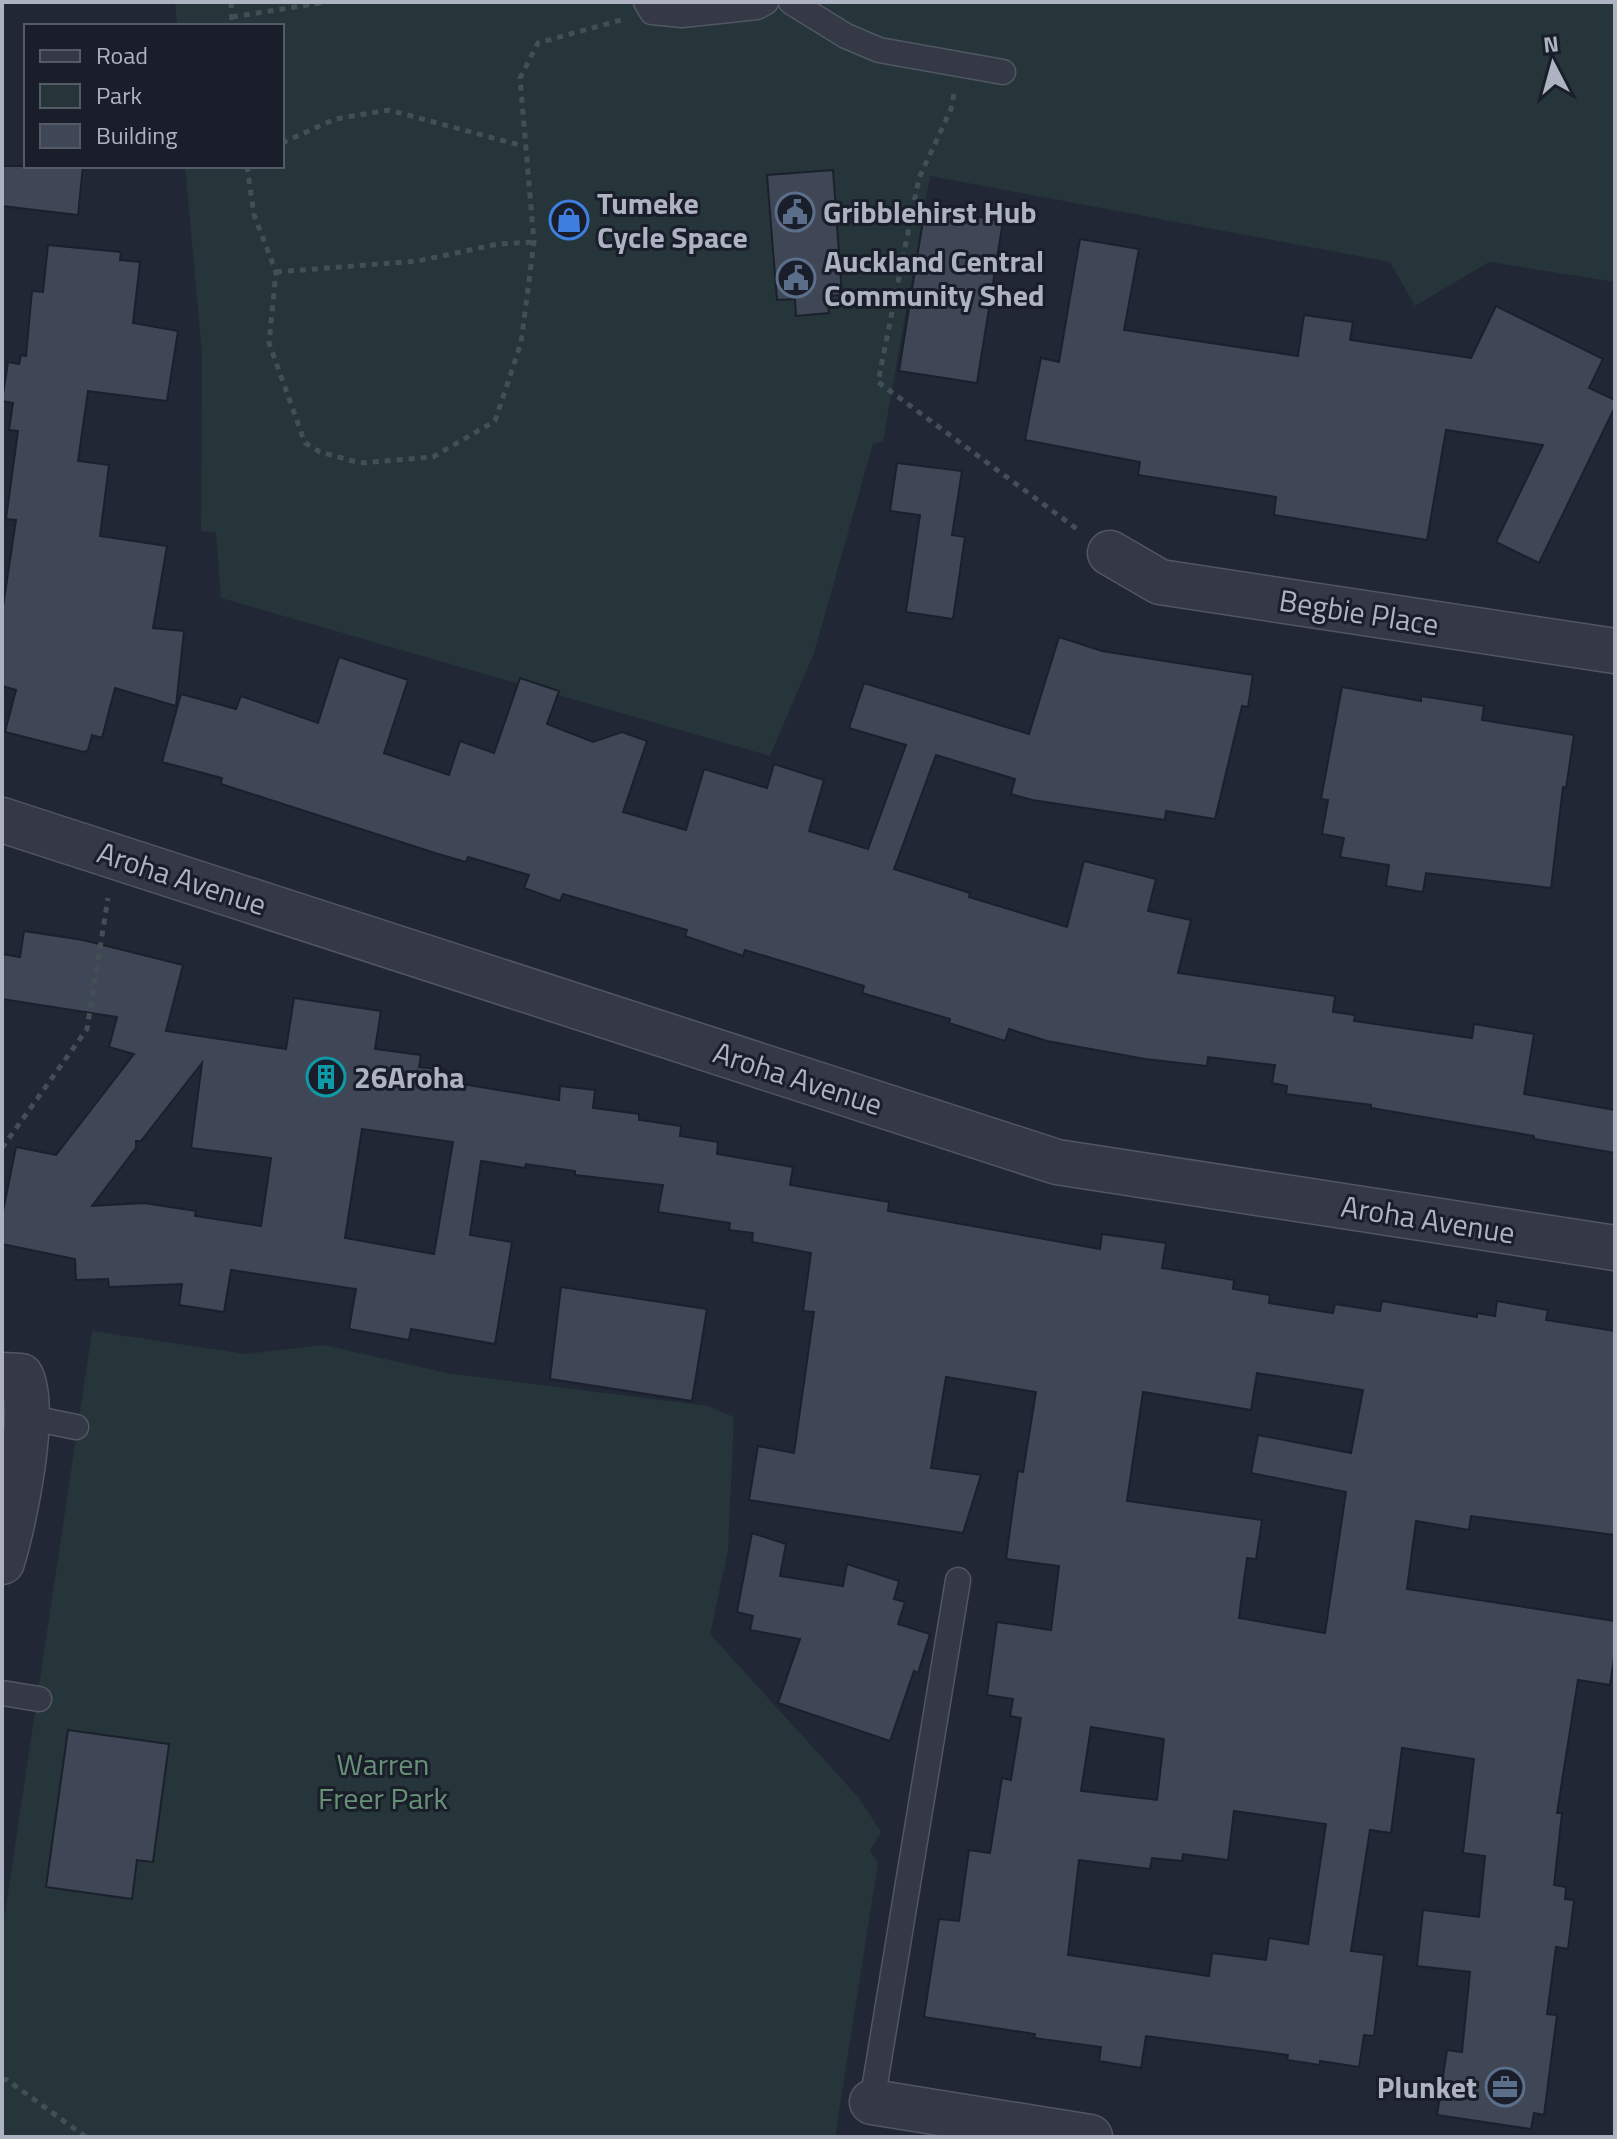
<svg xmlns="http://www.w3.org/2000/svg" width="1617" height="2139" font-family="'Titillium Web',sans-serif">
	<style>
		.green { fill: #253539 }
		.building { fill: #3f4656; stroke: #1b202c; stroke-width: 2; fill-rule: evenodd }
		.lines { fill: none; stroke-linecap: round; stroke-linejoin: round }
		.lane-casing { stroke: #515663; stroke-width: 27 }
		.street-casing { stroke: #515663; stroke-width: 47 }
		.path { stroke: #425055; stroke-width: 5; stroke-dasharray: 6 6; stroke-linecap: butt }
		.lane { stroke: #343945; stroke-width: 24 }
		.street { stroke: #343945; stroke-width: 44 }
		.labels { text-anchor: middle; dominant-baseline: central; stroke-width: 6; stroke-linejoin: round; paint-order: stroke }
		.poi-label { font-size: 30px; font-weight: bold; fill: #aeb3c2; stroke: #191e2a; text-anchor: start }
		.street-label { font-size: 30px; fill: #aeb3c2; stroke: #191e2a }
		.park-label { font-size: 30px; fill: #679176; stroke: #191e2a }
	</style>
	<rect width="100%" height="100%" fill="#212735"/>
	<g class="green">
		<path d="M175 2H1615V282L1489 262 1415 306 1390 262 930 176 883 441 873 444 814 653 770 756 221 598 216 533 201 531 202 354 185 166H282V26H177Z"/>
		<path d="M92 1331 246 1354 324 1345 447 1373 708 1406 734 1417 728 1550 710 1634 859 1798 881 1832 870 1851 878 1863 835 2137H2V1933Z"/>
	</g>
	<g class="building">
		<path d="M2 166H83L78 215 2 206Z"/>
		<path d="M833 170 842 295 827 296 829 313 796 316 795 299 777 300 767 175Z"/>
		<path d="M925 208 1003 221 977 383 899 371Z"/>
		<path d="M1080 239 1139 249 1124 330 1298 356 1304 315 1353 322 1350 340 1471 358 1496 306 1603 359 1589 388 1615 400V407L1539 563 1496 542 1543 445 1446 430 1427 540 1274 515 1276 497 1138 475 1140 462 1025 440 1041 358 1059 362Z"/>
		<path d="M48 245 121 252 120 260 140 262 133 323 178 331 167 401 88 391 78 461 109 465 100 536 167 546 153 628 184 631 176 706 115 688 102 738 92 735 88 750 84 752 5 732 16 690 2 686V613L16 520 6 519 18 431 9 430 13 403 2 401 8 362 19 364 21 355 26 356 32 291 43 292Z"/>
		<path d="M897 463 962 471 952 535 965 537 953 619 906 612 920 515 890 511Z"/>
		<path d="M1059 637 1102 651 1253 675 1248 707 1242 706 1215 819 1166 811 1165 820 1032 800 1011 794 1015 779 936 755 894 869 970 893 969 897 1067 927 1084 861 1156 879 1148 911 1191 920 1178 973 1335 996 1333 1012 1355 1015 1354 1021 1472 1038 1474 1024 1534 1034 1524 1094 1615 1110V1153L1534 1139V1136L1371 1108V1105L1286 1094 1287 1086 1272 1083 1275 1065 1208 1057 1207 1066 1145 1059 1047 1041 1009 1029 1005 1041 949 1023 950 1019 862 993 864 986 745 950 743 956 685 936 687 930 563 894 560 901 524 888 529 875 468 857 466 862 435 853 221 784 222 778 162 762 181 694 236 709 241 696 318 723 339 657 408 680 384 753 449 775 460 741 494 753 520 678 559 691 547 724 593 742 622 732 647 741 623 812 686 830 704 769 767 788 774 764 824 780 809 831 868 849 906 745 849 728 864 683 1029 734Z"/>
		<path d="M1342 687 1421 701V696L1484 706 1482 720 1574 735 1566 788 1563 787 1551 888 1426 873 1423 892 1386 886 1389 865 1340 857 1344 838 1322 834 1328 800 1321 799Z"/>
		<path d="M24 931 83 940 183 965 166 1031 286 1049 294 998 381 1011 375 1049 421 1055 419 1067 446 1070 444 1081 559 1100 560 1086 595 1090 593 1108 639 1114V1120L681 1126 680 1136 718 1142 717 1154 793 1167 790 1185 889 1202 888 1211 1100 1249 1102 1234 1166 1243 1162 1268 1234 1280 1233 1289 1270 1295 1269 1303 1333 1313 1335 1304 1380 1311 1382 1301 1477 1317V1313L1495 1316 1497 1301 1548 1310 1546 1320 1615 1331V1535L1471 1516 1469 1530 1416 1521 1407 1589 1615 1621V1652L1610 1685 1578 1680 1557 1813H1562L1554 1885 1566 1887 1565 1899 1574 1900 1568 1949 1556 1947 1547 2014 1557 2015 1544 2115 1534 2113 1531 2129 1437 2115 1447 2050 1462 2052 1470 1972 1417 1966 1423 1910 1479 1917 1485 1856 1463 1853 1474 1759 1402 1748 1391 1833 1370 1830 1351 1951 1384 1955 1374 2036 1364 2035 1359 2067 1320 2061V2065L1287 2060 1288 2055 1146 2036 1141 2068 1099 2061 1101 2047 1034 2038 1035 2034 924 2017 939 1919 959 1921 969 1850 990 1853 1002 1778 1011 1780 1021 1718 1010 1716 1013 1699 987 1695 997 1622 1051 1630 1059 1566 1006 1559 1018 1471 1023 1472 1036 1392 946 1377 931 1468 981 1475 963 1533 749 1500 758 1446 794 1453 814 1312 803 1311 811 1253 752 1242 753 1233 729 1230 730 1223 658 1212 663 1185 575 1175V1171L526 1164 525 1168 481 1161 470 1235 512 1242 495 1344 411 1329 409 1340 349 1329 356 1289 231 1270 224 1312 179 1305 182 1284 109 1287 108 1279 76 1280 75 1259 2 1244V1216L16 1147 56 1155 134 1054 109 1047 117 1017 2 999V954L20 957ZM202 1063 191 1148 271 1158 261 1226 195 1216 196 1211 144 1203 92 1206 136 1148V1141H141ZM362 1129 453 1142 434 1254 345 1238ZM1257 1373 1363 1390 1351 1453 1258 1435 1251 1473 1346 1492 1325 1633 1239 1618 1247 1558 1256 1559 1262 1520 1127 1501 1143 1392 1251 1410ZM1091 1727 1164 1739 1157 1800 1081 1791ZM1234 1811 1326 1824 1308 1944 1269 1938 1266 1960 1212 1953 1209 1976 1068 1955 1079 1860 1150 1869 1152 1858 1182 1861 1183 1854 1228 1860Z"/>
		<path d="M561 1287 707 1309 692 1401 550 1379Z"/>
		<path d="M752 1533 786 1544 780 1576 843 1586 847 1564 899 1581 894 1599 905 1602 898 1624 930 1634 918 1673 914 1671 890 1741 778 1703 800 1639 750 1630 753 1616 737 1612Z"/>
		<path d="M68 1730 169 1744 153 1862 137 1860 132 1899 46 1887Z"/>
	</g>
	<g class="lines">
		<g class="lane-casing">
			<g id="lane">
				<path d="M646 2 652 12 682 15 757 7 766 2"/>
				<path d="M791 2 846 36 879 50 1003 72"/>
				<path d="M27 1417 76 1427"/>
				<path d="M2 1693 39 1699"/>
				<path d="M872 2102 958 1580"/>
			</g>
		</g>
		<g class="street-casing">
			<g id="street">
				<path d="M1110 553 1160 582 1615 651"/>
				<path d="M2 820 1057 1162 1615 1248"/>
				<path d="M2 1375 21 1376C38 1410 14 1524 2 1562"/>
				<path d="M872 2102 1090 2137"/>
			</g>
		</g>
		<g class="path">
			<path d="M231 2 232 26"/>
			<path d="M232 17 326 2"/>
			<path d="M954 94 951 109 919 178 878 382 1077 529"/>
			<path d="M282 143 335 119 389 110 523 146"/>
			<path d="M247 166 254 215 276 272 269 343 305 443 320 452 360 463 433 457 495 421 521 343 534 242 520 78 538 43 621 20"/>
			<path d="M276 272 418 261 498 244 534 242"/>
			<path d="M828 304 895 299"/>
			<path d="M2 1148 87 1029 108 898"/>
			<path d="M2 2079 7 2080 86 2137"/>
		</g>
		<use href="#lane" class="lane"/>
		<use href="#street" class="street"/>
	</g>
	<defs>
		<g id="civic-ring" transform="scale(2)"><circle r="9.5" fill="#191e2a" stroke="#5c6f8a" stroke-width="1.5"/><path d="M-.6-6.5H3V-4.5H.6V-3L4-1V1h2V6H-6V1h2V-1L-.6-3ZM-1.2 2.5V6h2.4V2.5Z" fill="#5c6f8a"/></g>
		<g id="shop-ring" transform="scale(2)"><circle r="9.5" fill="#191e2a" stroke="#3f7fe0" stroke-width="1.5"/><path d="M-5-2.5h2.3a2.7 3.5 0 0 1 5.4 0H5L5.5 6h-11ZM-1.5-2.5h3a1.5 2.3 0 0 0-3 0Z" fill="#3f7fe0"/></g>
		<g id="building-ring" transform="scale(2)"><circle r="9.5" fill="#191e2a" stroke="#0f9aa8" stroke-width="1.5"/><path d="M-4-6H4V6H1V3H-1V6H-4ZM-2.5-4.3h1.7v1.8h-1.7ZM.8-4.3h1.7v1.8H.8ZM-2.5-1h1.7V.8h-1.7ZM.8-1h1.7V.8H.8Z" fill="#0f9aa8"/></g>
		<g id="office-ring" transform="scale(2)"><circle r="9.5" fill="#191e2a" stroke="#5c6f8a" stroke-width="1.5"/><path d="M-6-3h4V-5.5h4V-3h4V5H-6ZM-1-4.5V-3h2v-1.5ZM-6 0V1H6V0Z" fill="#5c6f8a"/></g>
	</defs>
	<g fill-rule="evenodd">
		<use href="#civic-ring" x="795" y="212"/>
		<use href="#shop-ring" x="569" y="220"/>
		<use href="#civic-ring" x="796" y="278"/>
		<use href="#building-ring" x="326" y="1077"/>
		<use href="#office-ring" x="1505" y="2087"/>
	</g>
	<g class="labels">
		<g class="poi-label">
			<text x="597" y="203">Tumeke<tspan x="597" dy="34">Cycle Space</tspan></text>
			<text x="823" y="212">Gribblehirst Hub</text>
			<text x="824" y="261">Auckland Central<tspan x="824" dy="34">Community Shed</tspan></text>
			<text x="354" y="1077">26Aroha</text>
			<text x="1477" y="2087" text-anchor="end">Plunket</text>
		</g>
		<g class="street-label">
			<text transform="translate(1359 612) rotate(9)">Begbie Place</text>
			<text transform="translate(182 878) rotate(18)">Aroha Avenue</text>
			<text transform="translate(798 1078) rotate(18)">Aroha Avenue</text>
			<text transform="translate(1428 1219) rotate(9)">Aroha Avenue</text>
		</g>
		<g class="park-label">
			<text x="383" y="1764">Warren<tspan x="383" dy="34">Freer Park</tspan></text>
		</g>
	</g>
	<rect width="1617" height="2139" fill="none" stroke="#aeb3c2" stroke-width="8"/>
	<rect x="24" y="24" width="260" height="144" fill="#191e2a" stroke="#555a67" stroke-width="2"/>
	<rect x="40" y="50" width="40" height="12" fill="#343945" stroke="#555a67" stroke-width="2"/>
	<text x="96" y="64" font-size="24" fill="#aeb3c2">Road</text>
	<rect x="40" y="84" width="40" height="24" fill="#253539" stroke="#555a67" stroke-width="2"/>
	<text x="96" y="104" font-size="24" fill="#aeb3c2">Park</text>
	<rect x="40" y="124" width="40" height="24" fill="#3f4656" stroke="#555a67" stroke-width="2"/>
	<text x="96" y="144" font-size="24" fill="#aeb3c2">Building</text>
	<g transform="translate(1553 64) rotate(354)" stroke="#191e2a" stroke-width="6" paint-order="stroke">
	<path d="M0-6L14 30L0 20L-14 30Z" fill="#aeb3c2"/>
	<text y="-12" font-size="22" font-weight="bold" text-anchor="middle" fill="#aeb3c2">N</text>
	</g>
</svg>
